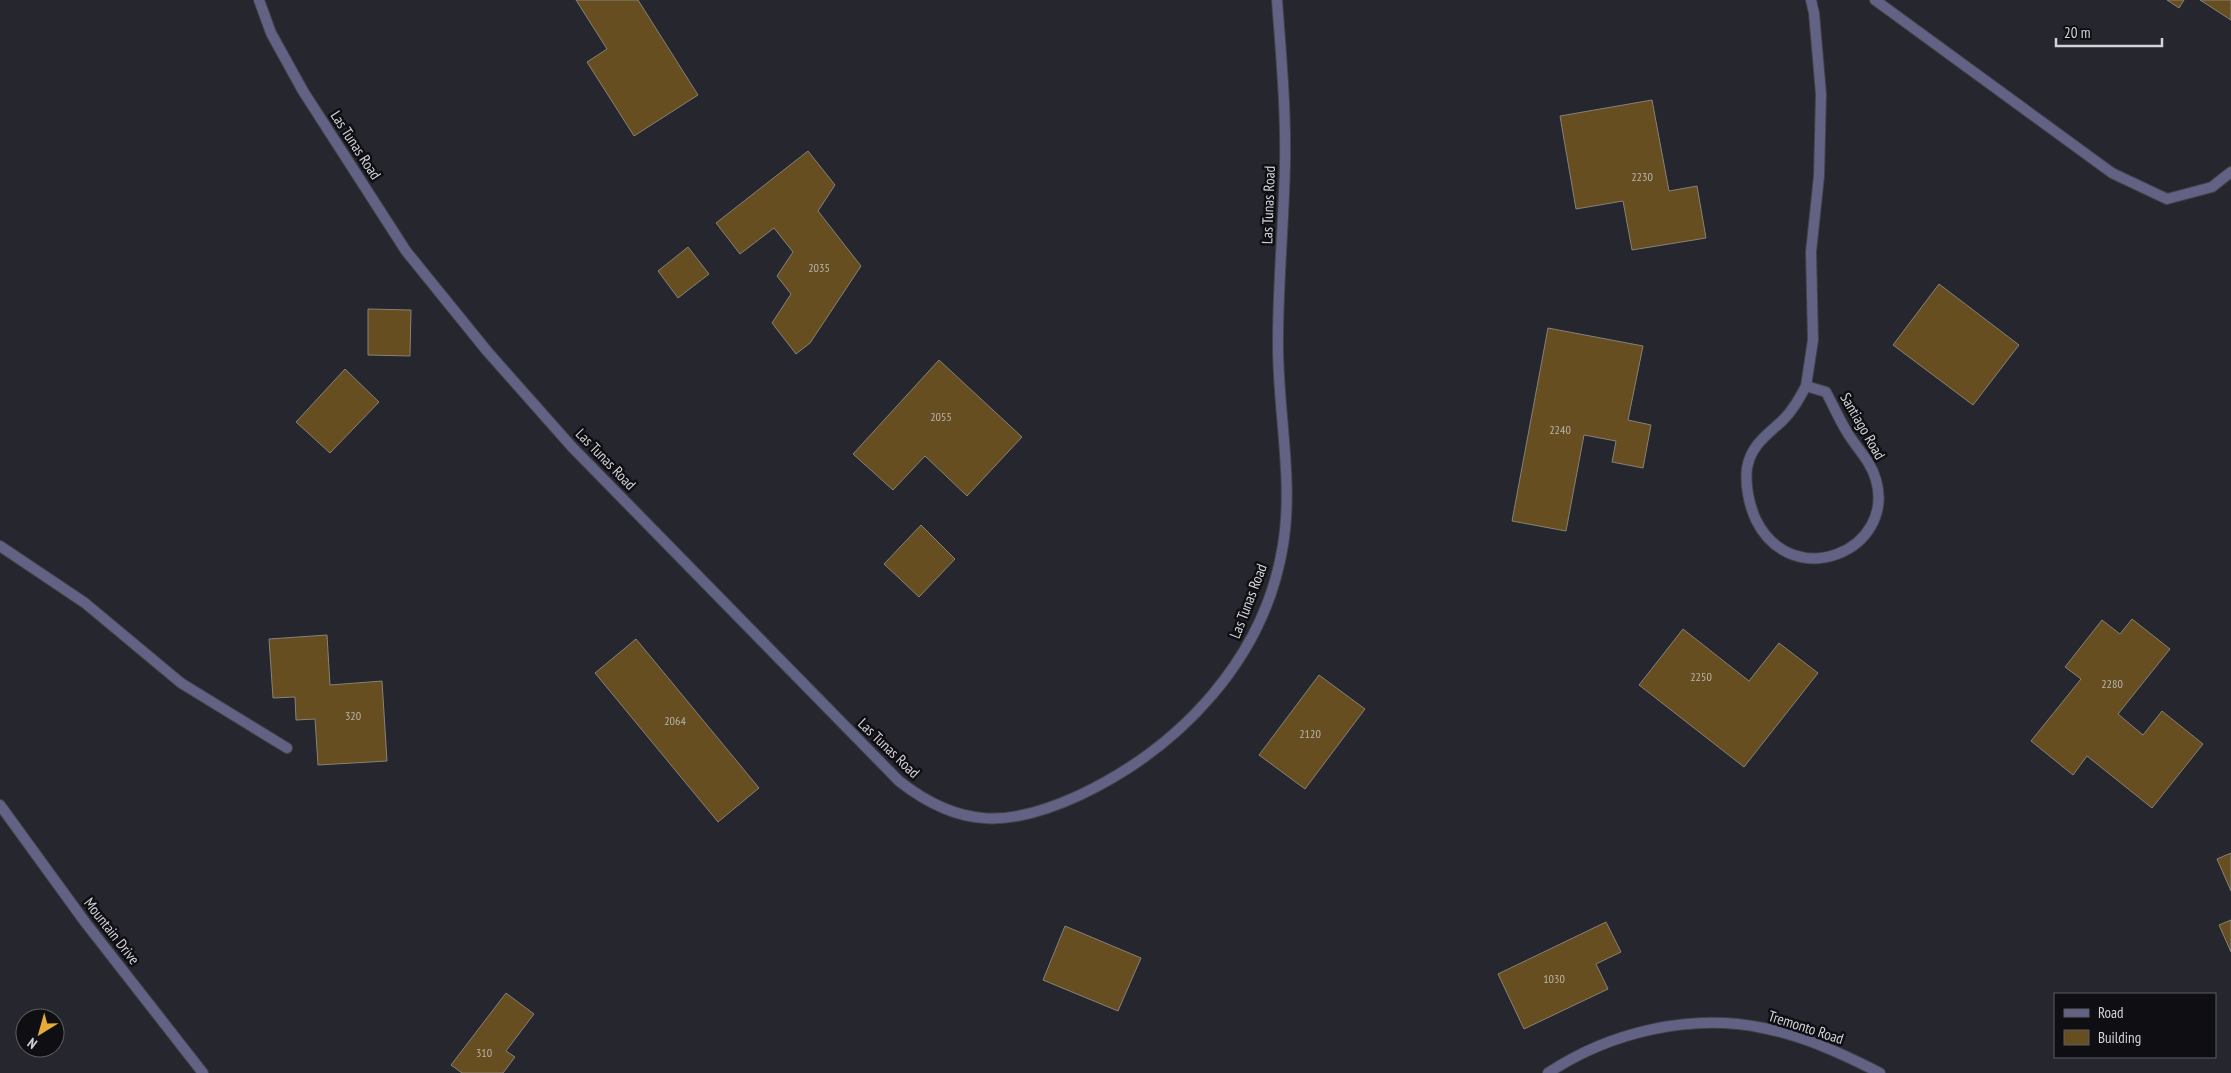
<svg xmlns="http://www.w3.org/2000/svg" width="2231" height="1073" font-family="'PT Sans Narrow',sans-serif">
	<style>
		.building { fill: #664e20; stroke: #878178 }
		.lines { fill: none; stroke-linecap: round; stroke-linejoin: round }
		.service-casing { stroke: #414249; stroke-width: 12 }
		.minor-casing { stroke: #414249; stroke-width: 12 }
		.service { stroke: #626284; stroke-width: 10 }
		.minor { stroke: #626284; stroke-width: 10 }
		.labels { text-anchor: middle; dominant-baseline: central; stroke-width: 5; stroke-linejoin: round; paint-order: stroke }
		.number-label { font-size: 12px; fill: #b7b2ab }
		.street-label { font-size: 15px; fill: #d2d3d9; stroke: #0f0f13 }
	</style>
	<rect width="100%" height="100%" fill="#25262e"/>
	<g class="building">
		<path d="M576 0H638L698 95 634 136 587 62 607 49Z"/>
		<path d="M2167 0H2184L2179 8Z"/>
		<path d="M2200 0H2231V20Z"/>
		<path d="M1652 100 1669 191 1697 186 1706 238 1632 250 1623 201 1576 209 1560 116Z"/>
		<path d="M808 151 835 185 818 211 861 266 810 343 796 354 772 323 791 294 777 276 793 252 774 228 740 254 716 223Z"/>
		<path d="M688 247 709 274 678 298 658 271Z"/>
		<path d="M1939 284 2019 345 1973 405 1893 345Z"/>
		<path d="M368 309 411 310 410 356 368 355Z"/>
		<path d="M1548 328 1643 346 1628 420 1651 425 1643 468 1612 462 1616 441 1584 435 1566 531 1512 521Z"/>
		<path d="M939 360 1022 437 967 496 925 456 893 490 853 454Z"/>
		<path d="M345 369 379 402 330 453 296 422Z"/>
		<path d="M921 525 955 559 919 597 884 564Z"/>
		<path d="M2132 619 2170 649 2118 714 2143 735 2162 711 2203 744 2152 808 2087 756 2073 775 2031 741 2081 679 2065 667 2102 620 2120 634Z"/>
		<path d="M1683 629 1749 681 1779 643 1818 673 1744 767 1639 685Z"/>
		<path d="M327 635 330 685 382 681 387 761 318 765 315 719 296 720 295 697 273 698 269 639Z"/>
		<path d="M636 639 759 788 718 822 595 673Z"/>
		<path d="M1319 675 1365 709 1305 789 1259 755Z"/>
		<path d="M2231 853V891L2217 859Z"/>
		<path d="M2231 920V952L2219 925Z"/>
		<path d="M1606 922 1621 952 1596 964 1608 989 1524 1029 1498 974Z"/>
		<path d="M1065 926 1141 958 1118 1011 1043 980Z"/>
		<path d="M506 993 534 1014 506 1051 515 1057 503 1073H462L451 1065Z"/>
	</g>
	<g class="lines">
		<g class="service-casing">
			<g id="service">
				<path d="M1875 0 2112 173 2167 199 2212 187 2231 172"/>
				<path d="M0 546 85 603 181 683 287 748"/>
			</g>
		</g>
		<g class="minor-casing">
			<g id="minor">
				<path d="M259 0 271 33 303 91 406 251 487 351 572 447 899 781C961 830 1011 827 1080 795 1181 747 1265 658 1283 545 1294 479 1277 407 1278 340 1278 281 1284 221 1285 162 1286 108 1281 54 1277 0"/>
				<path d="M1806 386 1826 392C1833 405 1839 419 1847 432 1857 449 1871 461 1876 480 1896 550 1793 594 1756 520 1749 505 1745 485 1747 468 1751 445 1767 435 1783 420 1793 410 1799 399 1806 386Z"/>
				<path d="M1806 386 1813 340 1811 252 1819 176 1821 94 1814 13 1811 0"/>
				<path d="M0 805 85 922 203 1073"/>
				<path d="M1548 1073C1610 1032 1690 1013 1763 1028 1804 1036 1843 1054 1880 1073"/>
			</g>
		</g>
		<use href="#service" class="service"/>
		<use href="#minor" class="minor"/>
	</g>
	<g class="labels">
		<g class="number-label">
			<text x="1642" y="176">2230</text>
			<text x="819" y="267">2035</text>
			<text x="941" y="416">2055</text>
			<text x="1560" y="429">2240</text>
			<text x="1701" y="676">2250</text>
			<text x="2112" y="683">2280</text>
			<text x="353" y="715">320</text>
			<text x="675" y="720">2064</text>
			<text x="1310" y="733">2120</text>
			<text x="1554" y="978">1030</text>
			<text x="484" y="1052">310</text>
		</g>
		<g class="street-label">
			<text transform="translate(356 145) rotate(57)">Las Tunas Road</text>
			<text transform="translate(1268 205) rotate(-88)">Las Tunas Road</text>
			<text transform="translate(1863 426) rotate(60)">Santiago Road</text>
			<text transform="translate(606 459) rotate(46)">Las Tunas Road</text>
			<text transform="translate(1248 601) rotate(-69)">Las Tunas Road</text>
			<text transform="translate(889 748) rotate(44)">Las Tunas Road</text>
			<text transform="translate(112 931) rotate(52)">Mountain Drive</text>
			<text transform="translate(1806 1027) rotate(18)">Tremonto Road</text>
		</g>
	</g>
	<rect x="2054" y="993" width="162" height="65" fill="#0f0f13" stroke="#5d5d62"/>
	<rect x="2064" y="1009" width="25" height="8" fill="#626284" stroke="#5d5d62"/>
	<text x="2098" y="1018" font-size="15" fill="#d2d3d9">Road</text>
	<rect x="2064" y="1030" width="25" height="15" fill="#664e20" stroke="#5d5d62"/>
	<text x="2098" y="1043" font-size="15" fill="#d2d3d9">Building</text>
	<g transform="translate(40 1033) rotate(217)"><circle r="24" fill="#0f0f13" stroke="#5d5d62"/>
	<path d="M0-4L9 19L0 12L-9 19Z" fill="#e6ad36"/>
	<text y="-8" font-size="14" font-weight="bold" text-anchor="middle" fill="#d2d3d9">N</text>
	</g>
	<path d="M2056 38v8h106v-8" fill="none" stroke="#d2d3d9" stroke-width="2.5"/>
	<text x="2064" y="38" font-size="15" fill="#d2d3d9" stroke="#0f0f13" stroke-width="4" paint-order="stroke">20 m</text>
</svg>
